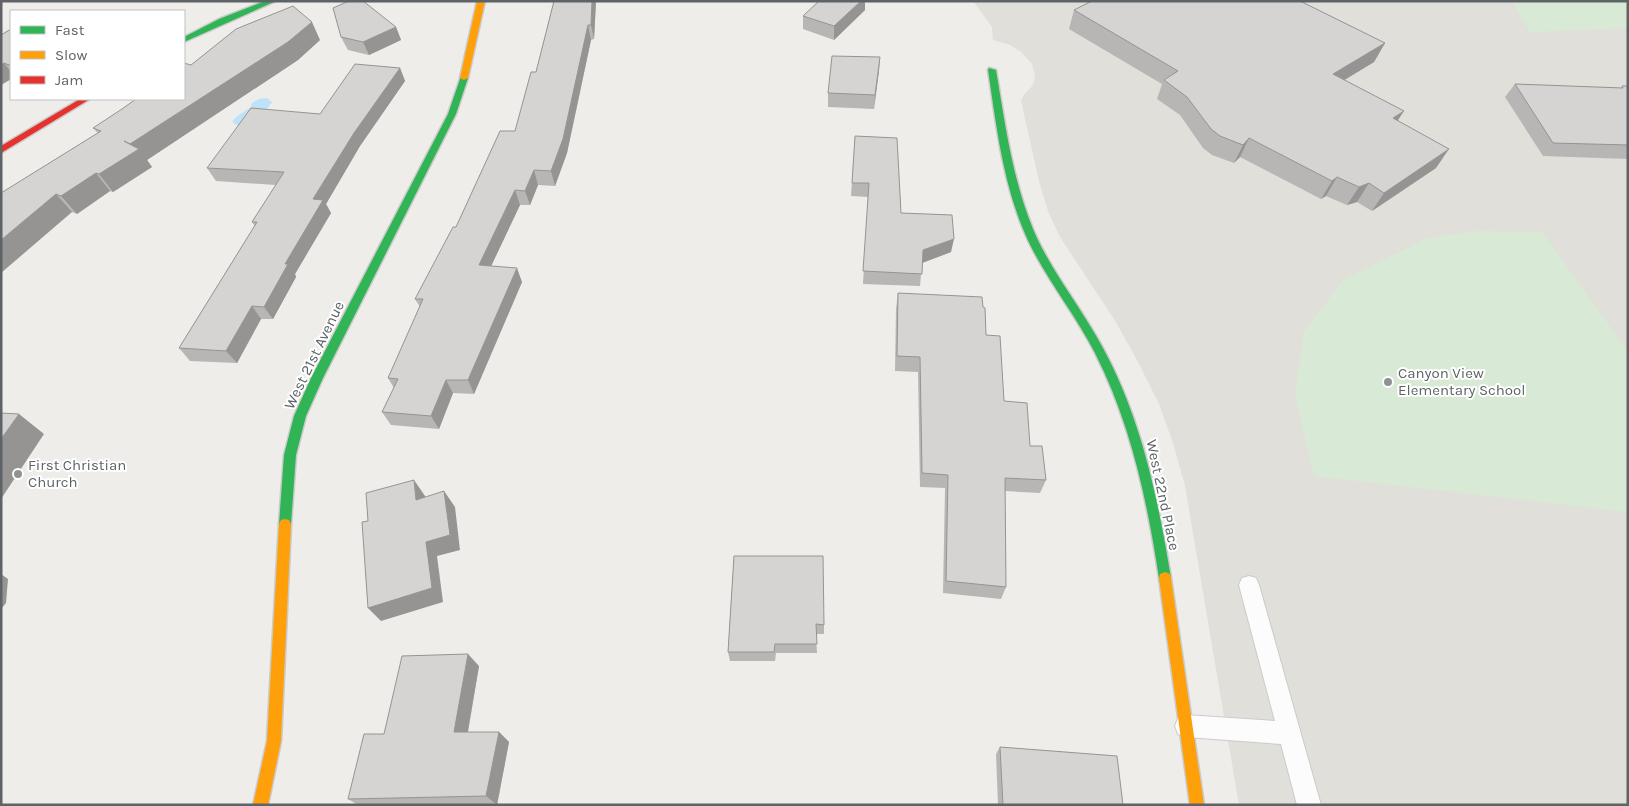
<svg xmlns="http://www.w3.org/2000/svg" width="1629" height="806" font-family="Karla,sans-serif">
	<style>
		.education { fill: #e1dfd9 }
		.green { fill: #d8ead5 }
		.water { fill: #bee2f8 }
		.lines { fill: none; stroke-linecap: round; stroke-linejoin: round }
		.lane-casing { stroke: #cacccb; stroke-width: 2 }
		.fast-casing { stroke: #cacbca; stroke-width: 3 }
		.slow-casing { stroke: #cacbca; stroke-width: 3 }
		.jam-casing { stroke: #cacbca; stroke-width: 3 }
		.lane { fill: #fcfcfc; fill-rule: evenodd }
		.fast { fill: #30b455; fill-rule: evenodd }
		.slow { fill: #ff9f0a; fill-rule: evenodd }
		.jam { fill: #e5322d; fill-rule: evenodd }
		.wall { fill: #b7b6b5 }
		.shaded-wall { fill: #959493 }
		.building { fill: #d5d4d2; stroke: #959493 }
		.poi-dot { fill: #909394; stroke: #fff; stroke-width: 2 }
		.labels { text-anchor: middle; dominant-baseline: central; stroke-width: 4; stroke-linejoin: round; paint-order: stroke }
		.street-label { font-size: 15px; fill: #5e6367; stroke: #fff }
		.poi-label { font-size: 15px; fill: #5e6367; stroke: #fff; text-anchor: start }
	</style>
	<rect width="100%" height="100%" fill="#eeede9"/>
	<path class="education" d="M973 1H1628V805H1239L1185 486 1173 443 1159 404 1137 360 1114 319 1060 237 1048 211 1040 185 1021 101 1023 96 1033 85 1035 75 1032 64 1021 52 1010 45 993 40 992 27Z"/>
	<g class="green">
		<path d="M1512 1H1628V28L1530 32Z"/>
		<path d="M1476 231 1542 232 1628 352V512L1314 476 1295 394 1304 332 1344 279 1428 238Z"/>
	</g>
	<path class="water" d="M267 98 272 102 267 109V112L240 127 232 122 236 117 251 107 252 103 259 99Z"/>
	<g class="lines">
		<g class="lane-casing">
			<path id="lane" d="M1249 576 1256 578 1259 585 1321 805H1297L1281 744 1186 737 1178 734 1175 726 1178 718 1186 715 1275 721 1239 585 1242 578Z"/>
		</g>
		<g class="fast-casing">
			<g id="fast">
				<path d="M265 1H276L184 42V37L219 19Z"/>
				<path d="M989 68 996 70C1005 123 1012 178 1033 229 1051 272 1082 308 1104 350 1142 421 1158 499 1171 578L1170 582 1165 584 1160 582 1159 578C1147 500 1131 424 1095 353 1073 310 1041 273 1023 229 1002 178 996 123 988 70Z"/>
				<path d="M461 76H467L468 78 456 114 323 378 306 416 296 455 291 524 289 528 285 529 281 528 279 524 284 455 294 416 311 378 448 114Z"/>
			</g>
		</g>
		<g class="slow-casing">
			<g id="slow">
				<path d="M477 1H485L468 78 464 80 460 78Z"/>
				<path d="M285 519 289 520 291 524 281 741 268 805H253L267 741 279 524 281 520Z"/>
				<path d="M1165 572 1170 574 1171 578 1204 805H1190L1159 578 1160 574Z"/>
			</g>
		</g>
		<g class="jam-casing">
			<path id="jam" d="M80 99H90L1 153V146Z"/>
		</g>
		<use href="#lane" class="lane"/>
		<use href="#fast" class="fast"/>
		<use href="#slow" class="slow"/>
		<use href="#jam" class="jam"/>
	</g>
	<g class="wall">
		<path d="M554 1H596L594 39 591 40 567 153 555 186 538 185 530 205H520L491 266 522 282 474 394 453 393 439 429 391 425 382 412 394 388 388 378 420 307 415 299 456 227 515 131 536 72Z"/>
		<path d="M865 10 834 40 803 29V16Z"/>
		<path d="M1074 10 1385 43 1374 62 1344 80 1398 120 1436 168 1372 211 1357 202 1347 205 1326 196 1321 199 1240 157 1234 163 1212 155 1203 148 1180 115 1157 99 1162 84 1069 29Z"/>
		<path d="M396 27 401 40 369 55 348 50 341 37Z"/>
		<path d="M11 29V79L1 85V35Z"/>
		<path d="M320 40 298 60 147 160 152 167 113 192 110 191 77 214 72 212 2 193 98 133 93 128 191 65Z"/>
		<path d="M880 57 874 109 828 107V93Z"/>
		<path d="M400 68 405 81 360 146 326 204 331 213 295 274 296 277 273 319H261L237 363 190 361 179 348 255 226 252 222 276 185 216 181 207 168 320 114Z"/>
		<path d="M1515 84 1621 88 1622 86H1628V159L1543 156 1505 97Z"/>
		<path d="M855 136 901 213 951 252 922 263 920 286 863 284 868 197 851 196Z"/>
		<path d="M898 293 983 307 986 335 1004 401 1030 446 1046 480 1040 493 1005 491 1006 587 1001 599 943 593 945 488 920 487 918 372 895 371 896 309Z"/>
		<path d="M734 556 824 625V634H816L817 653H776L775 661H730L728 652Z"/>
		<path d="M479 666 468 732H499L509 742 497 805H358L348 799 384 734Z"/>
		<path d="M1000 747 1123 805H998L996 754Z"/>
	</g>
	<g class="shaded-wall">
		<path d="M592 1H596L594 39 591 25Z"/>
		<path d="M861 1H865V10L834 40V26Z"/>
		<path d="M312 22 320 40 298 60 147 160 152 167 113 192 99 174 130 144Z"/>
		<path d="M588 25 591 40 567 153 555 186 551 171Z"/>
		<path d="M396 27 401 40 369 55 363 42Z"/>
		<path d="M1385 43 1374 62 1323 93 1333 74Z"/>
		<path d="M880 57 879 71 874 109 875 95Z"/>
		<path d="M4 63 11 72V79L1 85V65Z"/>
		<path d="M400 68 405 81 360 146 326 204 331 213 295 274 296 277 273 319 264 307 285 264 313 199 354 133Z"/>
		<path d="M1404 111 1392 129 1393 118Z"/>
		<path d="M1249 138 1240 157 1234 163 1243 145Z"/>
		<path d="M1449 149 1436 168 1372 211 1384 193Z"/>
		<path d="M534 170 538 185 530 205 525 191Z"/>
		<path d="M96 173 110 191 77 214 61 196Z"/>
		<path d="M1337 177 1326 196 1321 199 1332 181Z"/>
		<path d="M1369 183 1357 202 1347 205 1359 187Z"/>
		<path d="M515 190 520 205 485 279 479 265Z"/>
		<path d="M56 194 72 212 1 273V240Z"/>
		<path d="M954 239 951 252 922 263 923 250Z"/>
		<path d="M517 268 522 282 474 394 468 380Z"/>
		<path d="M252 306 261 319 237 363 226 351Z"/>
		<path d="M446 380 453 393 439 429 431 416Z"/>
		<path d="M19 414 44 434 1 499V439Z"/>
		<path d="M414 480 425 496 427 515 416 500Z"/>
		<path d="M444 491 455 507 460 550 437 556 443 602 381 621 368 608Z"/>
		<path d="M1 574 8 579 6 603 1 609Z"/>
		<path d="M468 654 479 666 466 742 454 732Z"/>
		<path d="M499 732 509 742 497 805 486 796Z"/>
	</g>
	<g class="building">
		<path d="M349 1H363L396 27 363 42 341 37 333 8Z"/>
		<path d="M554 1H592L591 25H588L563 139 551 171 534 170 525 191 515 190 479 265 517 268 468 380H446L431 416 382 412 398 379 388 378 423 299H415L453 227H456L500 131H515L531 72H536Z"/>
		<path d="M819 1H861L834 26 803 16Z"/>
		<path d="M1092 1H1300L1385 43 1333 74 1404 111 1393 118 1449 149 1384 193 1369 183 1359 187 1337 177 1332 181 1249 138 1243 145 1220 136 1211 129 1187 97 1164 80 1178 71 1074 10Z"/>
		<path d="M293 6 312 22 288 42 130 144 124 141 139 149 99 174 96 173 61 196 56 194 1 240V193L101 131 93 128 122 109 136 99H184V63L191 65 236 29Z"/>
		<path d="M11 29V64L9 65 4 63 1 65V35Z"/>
		<path d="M832 56 880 57 875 95 828 93Z"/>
		<path d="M355 64 400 68 354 133 313 199 323 200 285 264H288L264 307 252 306 226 351 179 348 257 222H252L284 172 207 168 251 108 320 114Z"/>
		<path d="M1515 84 1623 88 1622 86H1628V145L1553 143Z"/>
		<path d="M855 136 897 138 901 213 952 215 954 239 923 250 922 274 863 271 869 183H852Z"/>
		<path d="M898 293 982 297 983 307 985 308 986 335 1000 336 1004 401 1027 403 1030 446H1042L1046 480 1005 478 1006 587 946 581 948 475 922 473 920 357 897 356Z"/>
		<path d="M1 413 19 414 1 439Z"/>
		<path d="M414 480 416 500 444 491 450 535 426 542 432 588 368 608 362 522 368 521 366 493Z"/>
		<path d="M734 556H823L824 625 816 624 817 644H775L774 652H728Z"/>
		<path d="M468 654 454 732H499L486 796 348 799 364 734H384L402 656Z"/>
		<path d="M1000 747 1117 756 1123 805H1003Z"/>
	</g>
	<g class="poi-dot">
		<circle cx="1388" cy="382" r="5"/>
		<circle cx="18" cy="474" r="5"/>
	</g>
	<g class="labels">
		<g class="street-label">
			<text transform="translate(314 355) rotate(-64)">West 21st Avenue</text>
			<text transform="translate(1163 495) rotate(78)">West 22nd Place</text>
		</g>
		<g class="poi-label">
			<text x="1398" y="373">Canyon View<tspan x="1398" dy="17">Elementary School</tspan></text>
			<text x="28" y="465">First Christian<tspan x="28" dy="17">Church</tspan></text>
		</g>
	</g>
	<rect width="1629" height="806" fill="none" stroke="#5e6367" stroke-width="5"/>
	<rect x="10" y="10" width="175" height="90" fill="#ffffff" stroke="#bfc1c2"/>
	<rect x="20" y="26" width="25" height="8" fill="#30b455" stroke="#bfc1c2"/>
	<text x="55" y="35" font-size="15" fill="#5e6367">Fast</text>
	<rect x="20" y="51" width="25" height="8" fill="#ff9f0a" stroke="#bfc1c2"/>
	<text x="55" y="60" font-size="15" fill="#5e6367">Slow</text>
	<rect x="20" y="76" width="25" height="8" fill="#e5322d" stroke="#bfc1c2"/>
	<text x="55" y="85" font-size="15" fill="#5e6367">Jam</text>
</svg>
